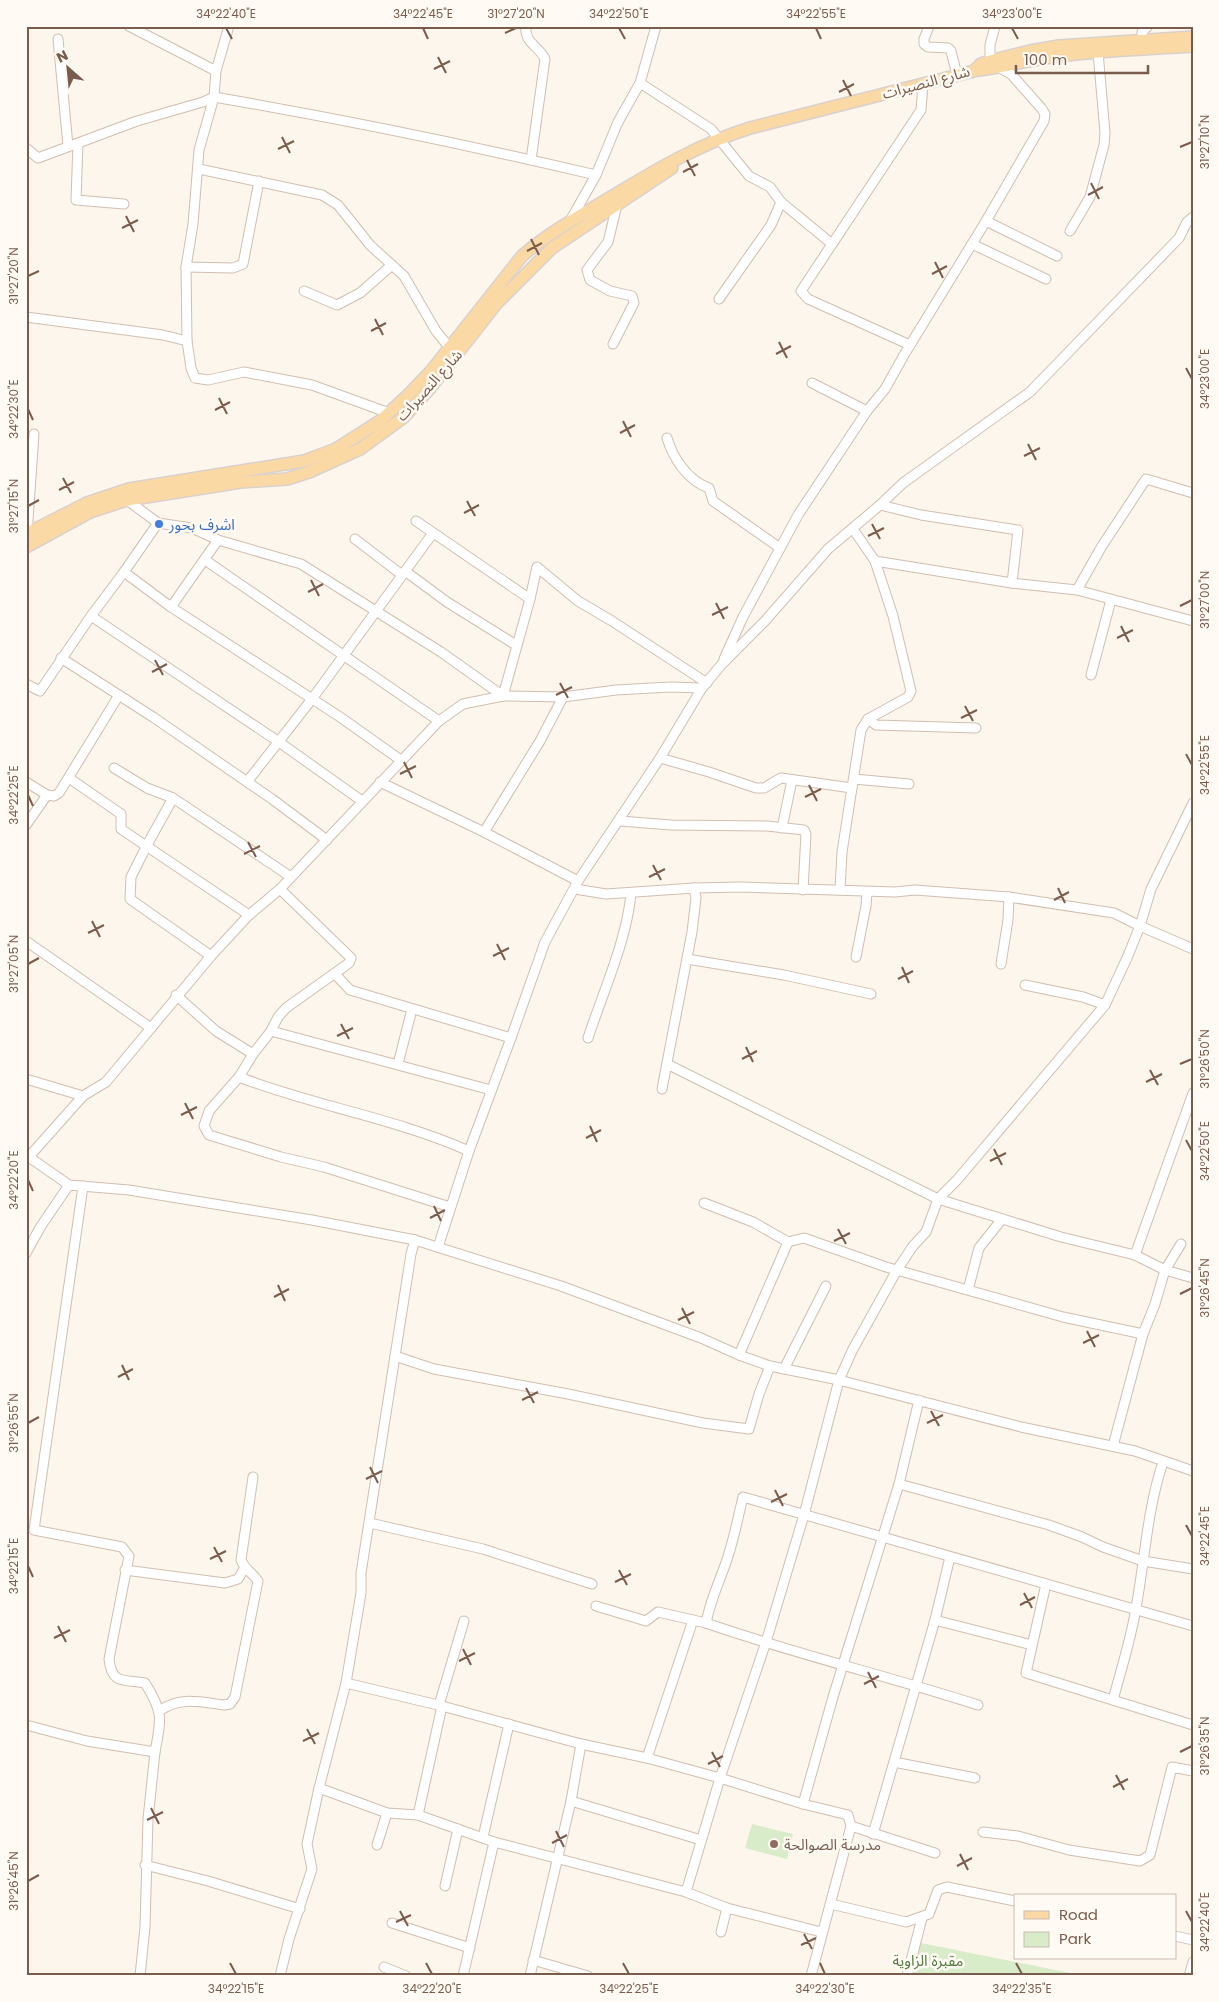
<svg xmlns="http://www.w3.org/2000/svg" width="1219" height="2002" font-family="Poppins,'Noto Sans Arabic',sans-serif">
	<style>
		.green { fill: #d8ecc9 }
		.lines { fill: none; stroke-linecap: round; stroke-linejoin: round }
		.minor-casing { stroke: #d1beb0; stroke-width: 11 }
		.major-casing { stroke: #dad1cd; stroke-width: 14 }
		.minor { stroke: #fff; stroke-width: 9 }
		.major { stroke: #fbd9a5; stroke-width: 11 }
		.ticks { fill: none; stroke: #7a5c4d; stroke-width: 2 }
		.shop-dot { fill: #3f7fe0; stroke: #fffaf3; stroke-width: 2 }
		.education-dot { fill: #8d6e63; stroke: #fffaf3; stroke-width: 2 }
		.labels { text-anchor: middle; dominant-baseline: central; stroke-width: 5; stroke-linejoin: round; paint-order: stroke }
		.street-label { font-size: 15px; fill: #7a5c4d; stroke: #fffaf3 }
		.shop-label { font-size: 15px; fill: #366cbe; stroke: #fffaf3; text-anchor: start }
		.education-label { font-size: 15px; fill: #785e54; stroke: #fffaf3; text-anchor: start }
		.park-label { font-size: 15px; fill: #537a41; stroke: #fffaf3 }
		.neatline { fill: none; stroke: #7a5c4d; stroke-width: 2 }
		.ticks-label { font-size: 12px; text-anchor: middle; fill: #7a5c4d }
	</style>
	<rect width="100%" height="100%" fill="#fdf6ec"/>
	<g class="green">
		<path d="M752 1824 793 1834 787 1859 745 1848Z"/>
		<path d="M916 1942 1085 1976H907Z"/>
	</g>
	<g class="lines">
		<g class="minor-casing">
			<g id="minor">
				<path d="M129 26 216 71"/>
				<path d="M526 26C524 43 539 46 545 59L531 160"/>
				<path d="M929 26 924 39V44L928 47 948 48 951 51 957 75"/>
				<path d="M58 39 68 146"/>
				<path d="M1143 45 1142 32 1148 26"/>
				<path d="M990 66V45L995 26"/>
				<path d="M640 83 711 129 749 176 770 187 781 202 771 225 719 299"/>
				<path d="M78 143 76 200 124 204"/>
				<path d="M26 148 38 158 137 121 203 102 214 97 216 71 229 26"/>
				<path d="M199 169 322 195 338 205 370 245 404 276 436 331 449 347"/>
				<path d="M781 202 832 244"/>
				<path d="M570 221 596 175 618 122 640 83 656 26"/>
				<path d="M986 221 1057 256"/>
				<path d="M1070 231 1090 197 1104 145 1105 133 1098 52"/>
				<path d="M972 244 1046 279"/>
				<path d="M186 267 233 268 243 264 259 181"/>
				<path d="M304 291 337 305 360 293 392 265"/>
				<path d="M26 317 163 335 187 341 191 368 195 378 208 380 244 372 312 385 389 413"/>
				<path d="M187 341 186 267 193 224 199 150 214 97C342 119 469 145 596 175"/>
				<path d="M613 344 634 303 632 296 610 291 590 280 587 270 608 242 617 205"/>
				<path d="M910 345 808 299 801 291 921 110 923 84"/>
				<path d="M812 383 867 411"/>
				<path d="M667 438C673 458 688 481 709 488L713 501 780 548"/>
				<path d="M127 500 158 523 192 528 218 540 301 564 441 652 503 696 530 599 537 567 578 601 612 621 707 683"/>
				<path d="M880 505 921 515 1018 530 1012 583"/>
				<path d="M416 521 530 599"/>
				<path d="M158 523 124 572 171 607 340 717 402 761"/>
				<path d="M27 534 34 434"/>
				<path d="M355 539 402 575"/>
				<path d="M205 560 439 721"/>
				<path d="M875 561 1012 583 1077 590 1193 621"/>
				<path d="M405 571 447 602 516 645"/>
				<path d="M1077 590 1102 546 1146 479 1193 493"/>
				<path d="M171 607 218 540"/>
				<path d="M91 616 124 572"/>
				<path d="M61 658 153 717 272 799 327 840"/>
				<path d="M724 659 743 617 798 515 867 411 885 389 904 355 986 221 1044 121 1045 114 1042 109 1011 74 1000 68"/>
				<path d="M1091 675 1111 600"/>
				<path d="M26 684 40 691 91 616 279 742 362 801"/>
				<path d="M868 719 876 725 976 728"/>
				<path d="M660 758 709 772 756 788H764L781 778 852 788"/>
				<path d="M114 768 147 788 173 798 291 877"/>
				<path d="M69 778 121 814V829L249 915"/>
				<path d="M854 779 909 784"/>
				<path d="M26 782 47 795 26 825"/>
				<path d="M247 782 312 699 433 533"/>
				<path d="M380 782 484 832 578 881"/>
				<path d="M47 795 54 796 59 793 119 695"/>
				<path d="M173 798 147 845 131 877 130 899 211 956"/>
				<path d="M620 821 671 825 767 826 804 830 806 834 803 890"/>
				<path d="M782 828 792 780"/>
				<path d="M484 832 540 741 563 697"/>
				<path d="M280 889 351 958 349 963 286 1008 278 1017 271 1031 253 1054 239 1077 209 1111 204 1126 209 1135 281 1157 324 1167 450 1207"/>
				<path d="M575 889 606 894 694 888 741 887 895 892 915 890 1009 897 1114 913 1140 926 1193 949"/>
				<path d="M840 890 842 852 861 730 868 719 908 697 911 691 893 616 875 561 853 529"/>
				<path d="M26 941 151 1028"/>
				<path d="M856 957 866 906 867 892"/>
				<path d="M687 959 784 975 871 994"/>
				<path d="M1001 964 1008 920 1009 897"/>
				<path d="M335 974 350 990 511 1038 469 1151 438 1247"/>
				<path d="M1025 985 1083 997 1105 1005"/>
				<path d="M176 995 216 1031 253 1054"/>
				<path d="M271 1031 491 1090"/>
				<path d="M511 1038 545 942 578 881 660 758 702 688 722 664 764 622 828 549 880 505 903 483 1030 392 1179 238 1187 222 1193 217"/>
				<path d="M588 1038C603 992 627 940 631 893"/>
				<path d="M398 1064 412 1009"/>
				<path d="M667 1064 938 1199 1061 1237 1135 1255 1165 1270 1193 1278"/>
				<path d="M239 1077C314 1106 395 1118 469 1151"/>
				<path d="M26 1079 83 1096 106 1082 211 956 249 915 280 889 439 721 463 704 503 696 563 697 616 690 670 687 702 688"/>
				<path d="M662 1089 692 932 696 898 694 888"/>
				<path d="M26 1155 69 1185"/>
				<path d="M26 1160 83 1096"/>
				<path d="M704 1203 753 1222 788 1242 804 1238 886 1267 1063 1317 1143 1334"/>
				<path d="M26 1253 41 1226 69 1185 129 1190 312 1220 415 1240 561 1286 701 1338 739 1355 770 1366 839 1380 1021 1427 1135 1451 1193 1471"/>
				<path d="M1135 1255 1193 1093"/>
				<path d="M968 1290 979 1248 1002 1219"/>
				<path d="M739 1355 788 1242"/>
				<path d="M395 1356 434 1369 568 1394 703 1423 749 1429 759 1394 770 1366"/>
				<path d="M784 1369 826 1286"/>
				<path d="M1113 1446 1143 1334 1155 1304 1165 1270 1181 1244"/>
				<path d="M899 1484 1049 1525 1082 1537 1103 1547 1143 1561 1193 1569"/>
				<path d="M370 1523 483 1549 592 1584"/>
				<path d="M125 1570 225 1583 238 1579 244 1569"/>
				<path d="M1046 1584 1026 1673 1193 1725"/>
				<path d="M596 1606 646 1621 658 1612 706 1623C710 1602 717 1587 724 1568 733 1545 737 1521 743 1497L1193 1626"/>
				<path d="M935 1620 1032 1645"/>
				<path d="M706 1623C795 1654 888 1676 978 1705"/>
				<path d="M346 1683 442 1706 581 1744 647 1758 720 1778 803 1804 848 1815 851 1826 935 1853"/>
				<path d="M1113 1700C1121 1670 1131 1639 1136 1608 1145 1559 1147 1510 1163 1462"/>
				<path d="M439 1705 464 1621"/>
				<path d="M159 1711C180 1696 200 1702 224 1705L230 1704 235 1697 258 1581C252 1572 245 1570 241 1560L253 1477"/>
				<path d="M26 1725 87 1741 155 1752C161 1719 164 1713 145 1683 123 1679 112 1685 109 1659L129 1556 122 1547 34 1530 83 1186"/>
				<path d="M647 1758 693 1620"/>
				<path d="M894 1762 975 1778"/>
				<path d="M319 1788 387 1813 418 1815 494 1842 686 1892 727 1908 821 1932"/>
				<path d="M571 1801 701 1840"/>
				<path d="M803 1804 833 1697 899 1484 919 1400"/>
				<path d="M418 1815 442 1706"/>
				<path d="M983 1832 1018 1836 1069 1850 1140 1861 1150 1855 1172 1767 1193 1771"/>
				<path d="M873 1834 935 1620 950 1557"/>
				<path d="M483 1837 509 1724"/>
				<path d="M377 1845 387 1813"/>
				<path d="M145 1865 208 1881 300 1909"/>
				<path d="M445 1886 458 1829"/>
				<path d="M686 1892 720 1778 766 1642 804 1515 839 1380 853 1349 897 1270 913 1246 926 1232 938 1199 957 1180 1105 1005 1127 958 1140 926 1151 889 1193 803"/>
				<path d="M831 1904 906 1922 929 1914 938 1890 947 1887 1015 1901"/>
				<path d="M392 1923 470 1948"/>
				<path d="M721 1932 727 1908"/>
				<path d="M1175 1936 1193 1940"/>
				<path d="M533 1960 588 1976"/>
				<path d="M384 1967 406 1976"/>
				<path d="M140 1976 145 1927 148 1819 155 1752"/>
				<path d="M280 1976 289 1939 312 1869 307 1844 319 1788 346 1683 361 1593V1573L411 1254 415 1240"/>
				<path d="M463 1976 494 1842"/>
				<path d="M530 1976 571 1801 581 1744"/>
				<path d="M811 1976 851 1826"/>
				<path d="M907 1976 922 1918"/>
				<path d="M1189 1976 1193 1962"/>
			</g>
		</g>
		<g class="major-casing">
			<g id="major">
				<path d="M979 70C1006 67 1031 59 1058 56 1103 50 1148 49 1193 46"/>
				<path d="M26 534 87 503 129 489 304 461 336 449 380 421 406 397 431 371 522 256C549 232 580 216 611 197 656 170 699 144 750 128L974 71 981 64 990 61 1030 51 1059 46 1193 37"/>
				<path d="M26 547 90 512 127 500 241 482 287 479 309 472 360 449 404 417 431 387 497 303 552 248 672 168"/>
			</g>
		</g>
		<use href="#minor" class="minor"/>
		<use href="#major" class="major"/>
	</g>
	<path class="ticks" d="M226 28 232 39M423 28 428 39M619 28 625 39M816 28 821 39M1012 28 1018 39M505 33 516 28M438 57 446 73M434 69 450 61M843 80 851 96M839 92 854 84M282 137 290 153M1180 147 1192 142M278 149 294 141M687 160 695 176M683 172 698 164M1091 183 1099 199M1088 195 1103 187M126 216 134 232M122 228 138 220M531 239 539 255M527 251 542 243M935 262 943 278M932 274 947 266M28 276 39 271M375 319 383 335M371 331 386 323M779 342 787 358M776 354 791 346M1186 368 1192 379M219 398 227 414M28 409 33 420M215 410 230 402M623 421 631 437M620 433 635 425M1028 444 1036 460M1024 456 1040 448M63 478 71 493M59 490 74 482M467 501 475 516M28 506 39 500M464 513 479 505M872 524 880 539M868 536 884 528M311 580 319 596M308 592 323 584M716 603 724 619M1180 606 1192 600M712 615 728 607M1121 626 1129 642M1117 638 1133 630M155 660 163 675M152 672 167 664M560 683 568 698M556 695 572 687M965 706 973 721M961 718 977 710M1186 754 1192 765M404 762 412 778M400 774 416 766M809 785 817 801M28 795 33 806M805 797 821 789M248 842 256 857M244 854 260 846M653 865 661 880M649 877 665 869M1058 888 1065 903M1054 900 1069 892M92 921 100 937M88 933 104 925M497 944 505 960M493 956 509 948M28 964 39 958M902 967 909 983M898 979 913 971M341 1024 349 1039M337 1036 353 1028M746 1047 753 1062M742 1059 757 1051M1180 1064 1192 1059M1150 1070 1158 1085M1146 1082 1162 1074M185 1103 193 1119M181 1115 197 1107M590 1126 597 1142M586 1138 601 1130M1186 1140 1192 1151M994 1149 1002 1165M990 1161 1006 1153M28 1180 33 1191M434 1206 441 1221M430 1218 445 1210M838 1229 846 1244M834 1241 850 1233M278 1285 285 1301M1180 1294 1192 1288M274 1297 289 1289M682 1308 690 1324M678 1320 694 1312M1087 1331 1095 1347M1083 1343 1099 1335M122 1365 129 1380M118 1377 133 1369M526 1388 534 1403M522 1400 538 1392M931 1411 939 1426M28 1423 39 1417M927 1423 943 1415M370 1467 378 1483M366 1479 382 1471M775 1490 783 1506M771 1502 787 1494M1186 1525 1192 1536M214 1547 222 1562M210 1559 226 1551M28 1566 33 1577M619 1570 627 1585M615 1582 631 1574M1024 1593 1032 1608M1020 1605 1035 1597M58 1626 66 1642M54 1638 70 1630M463 1649 471 1665M459 1661 475 1653M868 1672 876 1688M864 1684 879 1676M307 1729 315 1744M303 1741 319 1733M712 1752 720 1767M1180 1752 1192 1746M708 1764 723 1756M1116 1775 1124 1790M1113 1787 1128 1779M151 1808 159 1824M147 1820 163 1812M556 1831 564 1847M552 1843 567 1835M960 1854 968 1870M957 1866 972 1858M28 1881 39 1875M400 1911 408 1926M1186 1911 1192 1922M396 1922 411 1915M804 1934 812 1949M801 1945 816 1938M230 1963 236 1974M426 1963 432 1974M623 1963 629 1974M820 1963 825 1974M1016 1963 1022 1974"/>
	<circle class="shop-dot" cx="159" cy="524" r="5"/>
	<circle class="education-dot" cx="774" cy="1844" r="5"/>
	<g class="labels">
		<g class="street-label">
			<text transform="translate(926 82) rotate(-15)">شارع النصيرات</text>
			<text transform="translate(429 385) rotate(-48)">شارع النصيرات</text>
		</g>
		<g class="shop-label">
			<text x="169" y="524">اشرف بحور</text>
		</g>
		<g class="education-label">
			<text x="784" y="1844">مدرسة الصوالحة</text>
		</g>
		<g class="park-label">
			<text x="928" y="1960">مقبرة الزاوية</text>
		</g>
	</g>
	<rect width="1219" height="2002" fill="none" stroke="#fffaf3" stroke-width="55"/>
	<rect x="1014" y="1894" width="162" height="65" fill="#fffaf3" stroke="#cabbb1"/>
	<rect x="1024" y="1911" width="25" height="8" fill="#fbd9a5" stroke="#cabbb1"/>
	<text x="1059" y="1920" font-size="15" fill="#7a5c4d">Road</text>
	<rect x="1024" y="1932" width="25" height="15" fill="#d8ecc9" stroke="#cabbb1"/>
	<text x="1059" y="1944" font-size="15" fill="#7a5c4d">Park</text>
	<g transform="translate(68 68) rotate(333)" stroke="#fffaf3" stroke-width="4" paint-order="stroke">
	<path d="M0-4L9 19L0 12L-9 19Z" fill="#7a5c4d"/>
	<text y="-8" font-size="14" font-weight="bold" text-anchor="middle" fill="#7a5c4d">N</text>
	</g>
	<path d="M1016 65v8h132v-8" fill="none" stroke="#7a5c4d" stroke-width="2.5"/>
	<text x="1024" y="65" font-size="15" fill="#7a5c4d" stroke="#fffaf3" stroke-width="4" paint-order="stroke">100 m</text>
	<rect x="28" y="28" width="1164" height="1946" class="neatline"/>
	<g class="ticks-label">
		<text x="226" y="18">34°22'40"E</text>
		<text x="423" y="18">34°22'45"E</text>
		<text x="516" y="18">31°27'20"N</text>
		<text x="619" y="18">34°22'50"E</text>
		<text x="816" y="18">34°22'55"E</text>
		<text x="1012" y="18">34°23'00"E</text>
		<text transform="translate(1205 142) rotate(-90)" y="4">31°27'10"N</text>
		<text transform="translate(14 276) rotate(-90)" y="4">31°27'20"N</text>
		<text transform="translate(1205 379) rotate(-90)" y="4">34°23'00"E</text>
		<text transform="translate(14 409) rotate(-90)" y="4">34°22'30"E</text>
		<text transform="translate(14 506) rotate(-90)" y="4">31°27'15"N</text>
		<text transform="translate(1205 600) rotate(-90)" y="4">31°27'00"N</text>
		<text transform="translate(1205 765) rotate(-90)" y="4">34°22'55"E</text>
		<text transform="translate(14 795) rotate(-90)" y="4">34°22'25"E</text>
		<text transform="translate(14 964) rotate(-90)" y="4">31°27'05"N</text>
		<text transform="translate(1205 1059) rotate(-90)" y="4">31°26'50"N</text>
		<text transform="translate(1205 1151) rotate(-90)" y="4">34°22'50"E</text>
		<text transform="translate(14 1180) rotate(-90)" y="4">34°22'20"E</text>
		<text transform="translate(1205 1288) rotate(-90)" y="4">31°26'45"N</text>
		<text transform="translate(14 1423) rotate(-90)" y="4">31°26'55"N</text>
		<text transform="translate(1205 1536) rotate(-90)" y="4">34°22'45"E</text>
		<text transform="translate(14 1566) rotate(-90)" y="4">34°22'15"E</text>
		<text transform="translate(1205 1746) rotate(-90)" y="4">31°26'35"N</text>
		<text transform="translate(14 1881) rotate(-90)" y="4">31°26'45"N</text>
		<text transform="translate(1205 1922) rotate(-90)" y="4">34°22'40"E</text>
		<text x="236" y="1993">34°22'15"E</text>
		<text x="432" y="1993">34°22'20"E</text>
		<text x="629" y="1993">34°22'25"E</text>
		<text x="825" y="1993">34°22'30"E</text>
		<text x="1022" y="1993">34°22'35"E</text>
	</g>
</svg>
